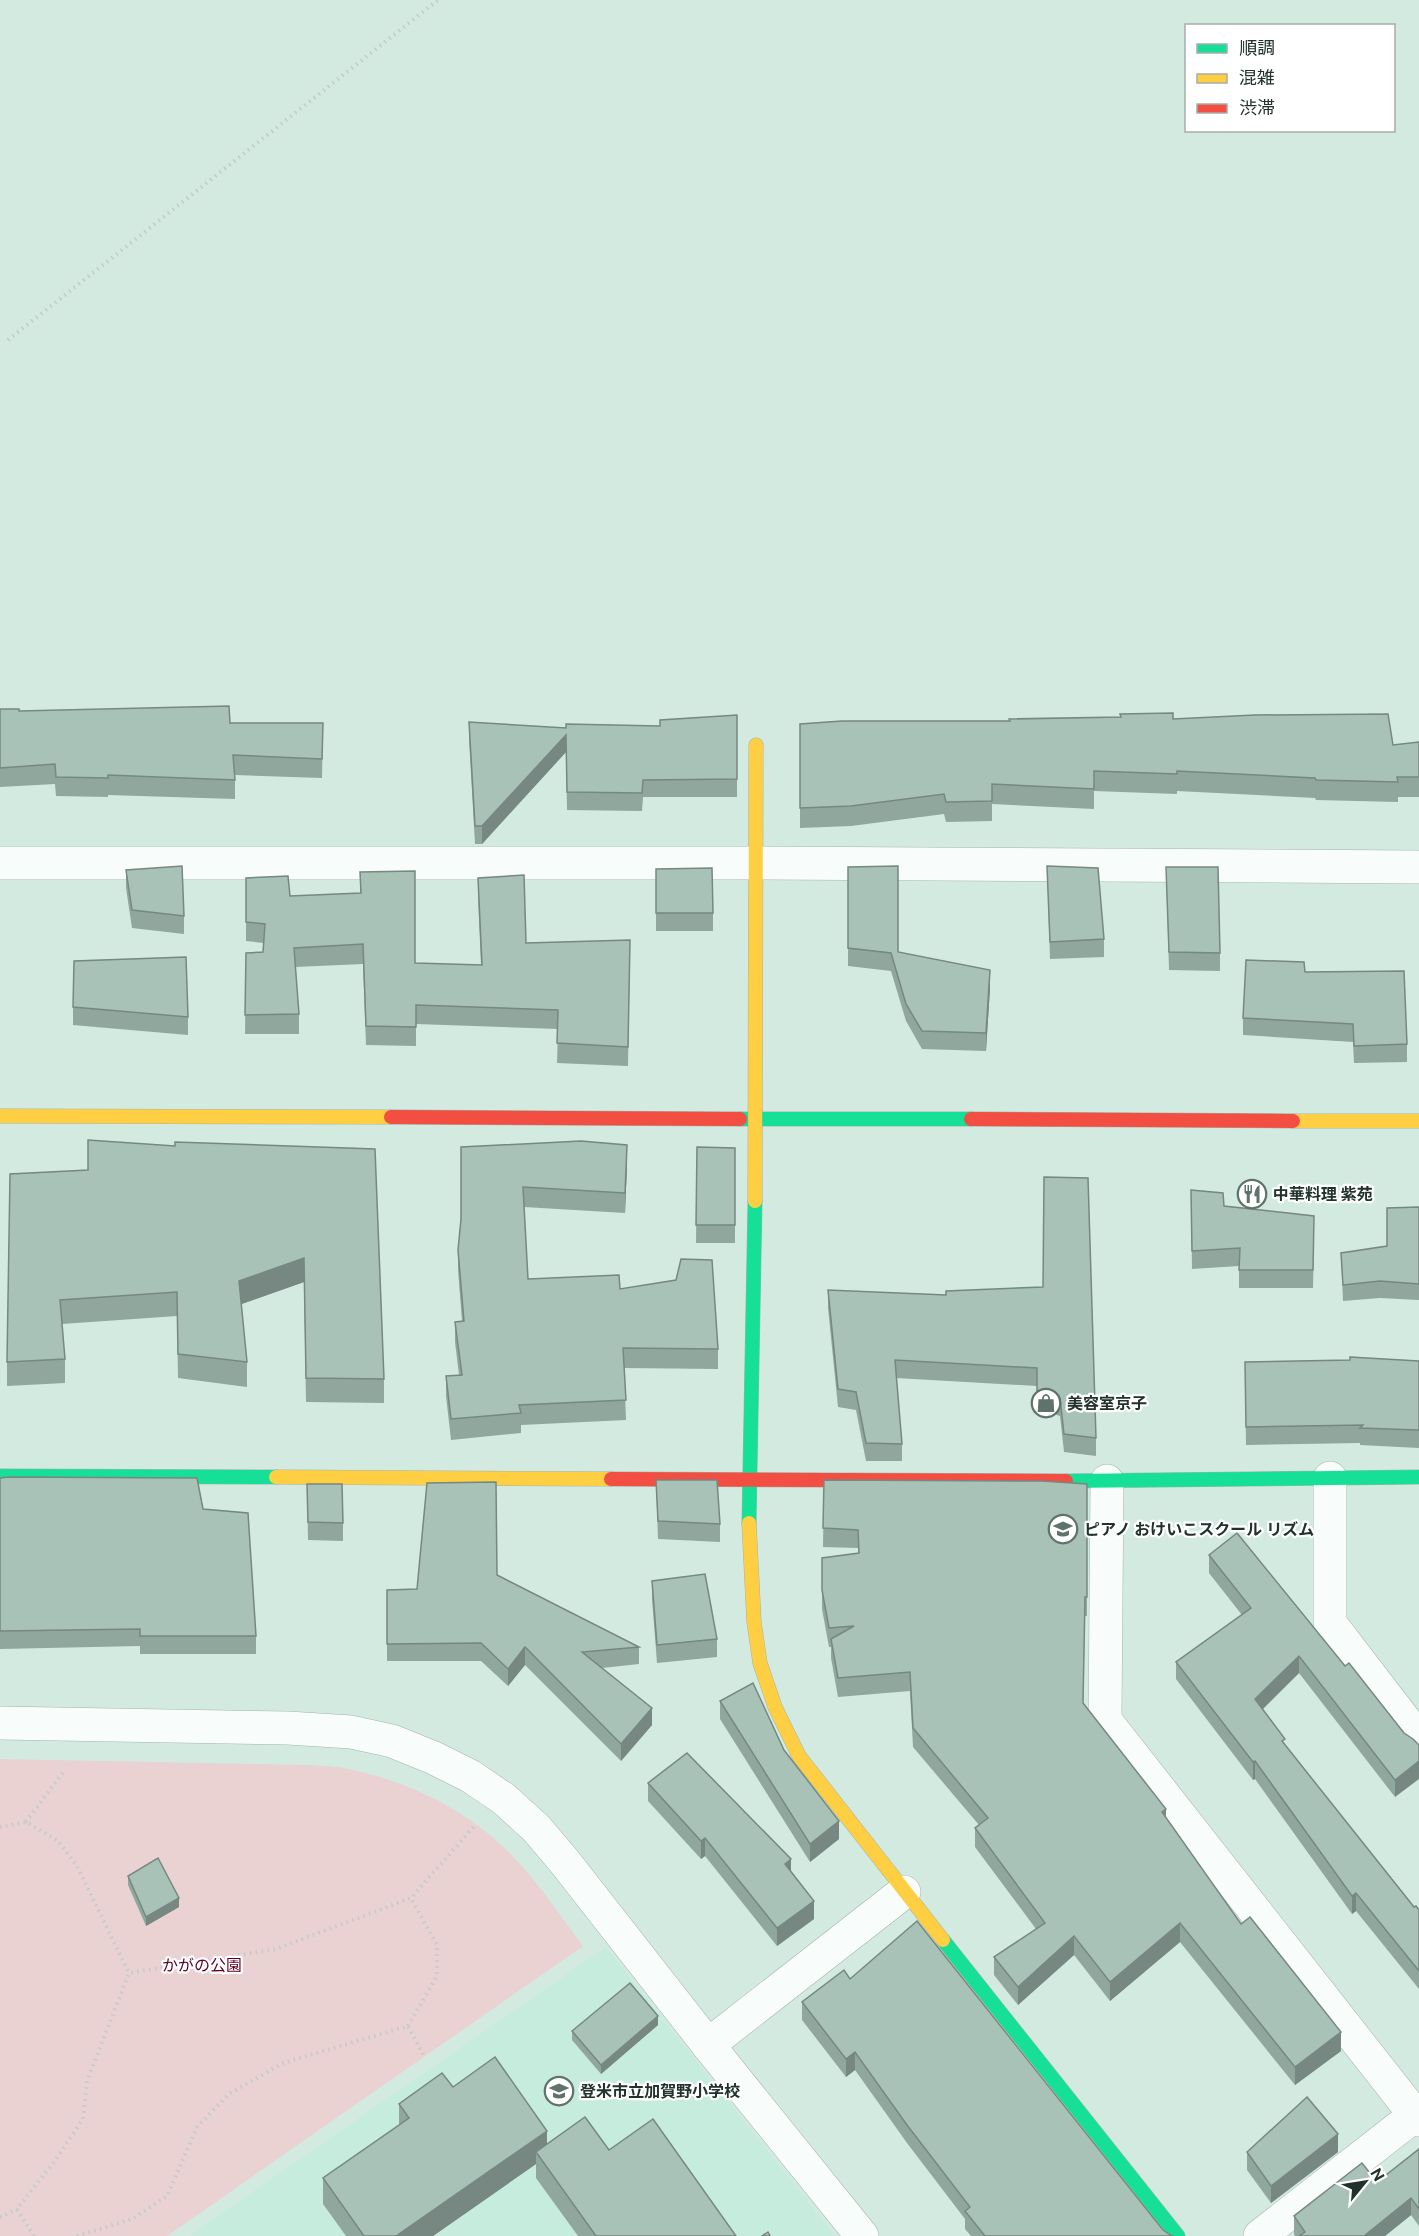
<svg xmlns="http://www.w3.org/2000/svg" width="1419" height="2236" font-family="Ubuntu,'Noto Sans JP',sans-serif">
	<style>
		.built { fill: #c6ecdd }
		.green { fill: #ead1d2 }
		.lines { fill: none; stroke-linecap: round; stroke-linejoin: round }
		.street-casing { stroke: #a3b4ad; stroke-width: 34 }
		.fast-casing { stroke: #a3b4ad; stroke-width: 15 }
		.slow-casing { stroke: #a3b4ad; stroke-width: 15 }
		.jam-casing { stroke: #a3b4ad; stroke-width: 15 }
		.path { stroke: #c3cbc8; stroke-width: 4; stroke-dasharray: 1.5 4.5; stroke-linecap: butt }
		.street { stroke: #f8fcfa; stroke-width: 33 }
		.fast { stroke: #16e098; stroke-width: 14 }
		.slow { stroke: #ffcf43; stroke-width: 14 }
		.jam { stroke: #f24e42; stroke-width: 14 }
		.wall { fill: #90a79e }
		.shaded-wall { fill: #768881 }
		.building { fill: #a8c2b8; stroke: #768881; stroke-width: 1.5 }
		.labels { text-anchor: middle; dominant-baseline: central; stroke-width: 4.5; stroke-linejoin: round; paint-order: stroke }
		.poi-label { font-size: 16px; font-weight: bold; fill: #21312b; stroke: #fff; text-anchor: start }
		.park-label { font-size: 16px; fill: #5e0022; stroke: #fff }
	</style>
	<rect width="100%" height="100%" fill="#d3eae1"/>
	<path class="built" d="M606 1947 835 2236H189Z"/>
	<path class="green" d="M0 1759 308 1765C322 1766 336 1766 349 1769 414 1783 474 1813 519 1863 542 1888 562 1918 583 1946L167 2236H0Z"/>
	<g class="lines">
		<g class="street-casing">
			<g id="street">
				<path d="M0 863H757L1419 867"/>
				<path d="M1330 1478V1623L1419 1739"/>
				<path d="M1107 1481 1105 1720 1419 2120"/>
				<path d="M0 1723 288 1728 351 1732 392 1741 434 1758 470 1776 504 1799 536 1828 564 1861 708 2045 862 2236"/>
				<path d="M708 2045 904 1892"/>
				<path d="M1260 2236 1419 2112"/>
			</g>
		</g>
		<g class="fast-casing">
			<g id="fast">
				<path d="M740 1119H971"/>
				<path d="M0 1476 276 1477"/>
				<path d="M1066 1481 1419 1477"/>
				<path d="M749 1523 755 1201"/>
				<path d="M943 1940 1178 2236"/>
			</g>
		</g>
		<g class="slow-casing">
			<g id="slow">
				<path d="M0 1116 391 1117"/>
				<path d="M1293 1121H1419"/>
				<path d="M755 1201 756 745"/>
				<path d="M276 1477 611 1479"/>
				<path d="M749 1523 754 1622 760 1663 775 1707 799 1756 943 1940"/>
			</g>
		</g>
		<g class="jam-casing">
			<g id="jam">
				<path d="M391 1117 740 1119"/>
				<path d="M971 1119 1293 1121"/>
				<path d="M611 1479 1066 1481"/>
			</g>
		</g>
		<g class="path">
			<path d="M8 340 438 0"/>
			<path d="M26 1822 64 1771"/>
			<path d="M0 1827 26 1822 58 1841 77 1866 129 1973"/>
			<path d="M408 2026 437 1976V1945L411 1898"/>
			<path d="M0 2217 17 2209"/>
			<path d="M34 2236 17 2209 54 2162 83 2119 87 2081 129 1973 276 1949 411 1898 476 1824"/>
			<path d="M77 2236 132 2219 167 2196 197 2127 229 2094 283 2063 408 2026 424 2056"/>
		</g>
		<use href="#street" class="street"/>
		<use href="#fast" class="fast"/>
		<use href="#slow" class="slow"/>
		<use href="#jam" class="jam"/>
	</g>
	<g class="wall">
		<path d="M0 709 19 711 230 723H323L322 778 235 775V799L108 795V797L56 796 55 784 0 787Z"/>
		<path d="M737 715V797H643L642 811 567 810 566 752 482 844H475L469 739V722L566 728 660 726Z"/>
		<path d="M1173 719 1393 745 1419 742V797H1398V802L1316 800 1315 798 1177 791V794L1094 791V809L992 804V821L946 822 944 814 851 826 800 828V724Z"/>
		<path d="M1047 866 1104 939V957L1050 959Z"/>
		<path d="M848 867 898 952 990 988 986 1051 922 1049 906 1021 891 971 848 966Z"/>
		<path d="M1166 867 1220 953V971L1169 970Z"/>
		<path d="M656 869 713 913V931H656Z"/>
		<path d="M126 870 184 916V934L132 928 126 888Z"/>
		<path d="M360 872 415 963 481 965 478 897V878L526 943 630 940 628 1066 557 1063 558 1029 416 1024V1046L366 1045 363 964 295 967 299 1014V1034H245L246 953 263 952 264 943 246 941V878L290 896 360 893Z"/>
		<path d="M1305 972 1407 1044V1062L1354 1063 1353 1042 1243 1035V1018Z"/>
		<path d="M73 1007 188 1017V1035L73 1025Z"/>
		<path d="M175 1146 375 1149 384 1379V1403L306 1402 304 1282 241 1304 247 1362V1387L178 1378 177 1316 62 1324 65 1359V1383L7 1386V1362L88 1170Z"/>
		<path d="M461 1147 627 1165 625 1213 524 1207 528 1279 620 1289 718 1349V1369L624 1368 626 1420 521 1425V1433L451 1440 446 1396V1376L459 1375 455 1342V1322L462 1321 458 1270V1250L461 1219Z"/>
		<path d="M697 1147 735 1148V1243H696Z"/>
		<path d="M1191 1190 1224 1206 1314 1233 1313 1288H1239V1266L1192 1269Z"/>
		<path d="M1419 1207V1300L1380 1298 1343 1301 1341 1253 1387 1246Z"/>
		<path d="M1043 1287 1096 1438V1456L1064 1452 1060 1416 1037 1408V1386L896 1378 902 1444V1461H866L856 1410 838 1407 828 1308V1290L946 1295Z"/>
		<path d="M1419 1361V1448L1360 1445V1443L1246 1445 1245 1362Z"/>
		<path d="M0 1478 203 1509 256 1636V1654H140V1646L0 1649Z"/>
		<path d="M656 1480 720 1524V1542L658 1539Z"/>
		<path d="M824 1480 1087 1484V1616H1085L1083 1704 1241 1924 1341 2051 1295 2085 1180 1942 1110 2001 1074 1955 1018 2005 994 1975V1957L1036 1929 975 1847V1828L979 1825 913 1747 910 1691 838 1697 831 1658V1647H829L822 1609V1558L858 1553V1548L823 1547Z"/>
		<path d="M307 1484 343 1523V1541L308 1540Z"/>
		<path d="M1209 1555 1345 1666 1404 1733 1395 1797 1299 1673 1262 1709 1285 1745 1414 1907 1419 1910V1989L1356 1911 1352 1914 1255 1779 1253 1780 1176 1679V1662L1242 1615 1209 1573Z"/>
		<path d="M497 1575 639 1647V1664L602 1668 652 1725 621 1761 525 1665 508 1686 481 1661H387V1590L417 1589Z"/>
		<path d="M652 1581 717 1639V1657L657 1663 652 1599Z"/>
		<path d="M720 1701 784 1750 839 1839 810 1862 720 1719Z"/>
		<path d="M648 1783 791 1872 814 1919 777 1946 705 1856 701 1859 648 1801Z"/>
		<path d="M128 1876 179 1907 146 1926 128 1885Z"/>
		<path d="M850 1979 1163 2230 1172 2236H1174H971L965 2229V2219L907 2143 855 2070 846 2077 802 2020V2002Z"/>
		<path d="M658 2025 601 2074 572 2040V2031Z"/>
		<path d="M399 2104 547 2144 609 2150 736 2236H578L536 2178V2164L433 2236H346L323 2204V2178L399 2125Z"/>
		<path d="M1419 2149V2226L1411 2215 1385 2236H1295L1294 2234V2216L1377 2182Z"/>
		<path d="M1247 2152H1338L1271 2203 1247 2170Z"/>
	</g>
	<g class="shaded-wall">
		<path d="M566 735V752L482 844V826Z"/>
		<path d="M990 970V988L986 1051V1033Z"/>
		<path d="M627 1145V1165L625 1213V1193Z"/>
		<path d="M304 1258V1282L239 1305V1281Z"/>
		<path d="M525 1647V1665L508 1686V1669Z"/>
		<path d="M1299 1656V1673L1255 1717V1699Z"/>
		<path d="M652 1708V1725L621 1761V1744Z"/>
		<path d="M1255 1761V1779L1253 1780V1762Z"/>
		<path d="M1419 1761V1779L1395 1797V1780Z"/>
		<path d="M1166 1809V1827L1162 1812Z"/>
		<path d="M839 1821V1839L810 1862V1844Z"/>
		<path d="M705 1838V1856L701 1859V1841Z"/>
		<path d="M791 1859V1876L785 1864Z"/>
		<path d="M1356 1893V1911L1352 1914V1896Z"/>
		<path d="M179 1898V1907L146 1926V1917Z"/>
		<path d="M814 1901V1919L777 1946V1928Z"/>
		<path d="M1180 1923V1942L1110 2001V1982Z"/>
		<path d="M1074 1936V1955L1018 2005V1987Z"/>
		<path d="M658 2016V2025L601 2074V2065Z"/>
		<path d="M1341 2032V2051L1295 2085V2067Z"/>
		<path d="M855 2052V2070L846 2077V2059Z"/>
		<path d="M547 2131V2157L536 2152V2164L433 2236H396Z"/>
		<path d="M1338 2134V2152L1271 2203V2186Z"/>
		<path d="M1411 2198V2215L1385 2236H1364Z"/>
	</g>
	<g class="building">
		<path d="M229 706 230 723H323L322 759 233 755 235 780 108 775V778L56 777 55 764 0 768V709H19V711Z"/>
		<path d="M1173 713V719L1255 715 1388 714 1393 745 1419 742V777H1397L1398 782 1316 780 1315 778 1177 771V774L1094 771V789L992 784V801L946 802 944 794 851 806 800 808V724L842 721H1010L1009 719 1121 717 1120 714Z"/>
		<path d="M737 715V779L643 780 642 793 567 792 566 735 482 826H475L469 722 566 728V724L660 726V720Z"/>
		<path d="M182 866 184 916 132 910 126 870Z"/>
		<path d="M898 866V952L990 970 986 1033 922 1031 906 1004 891 953 848 948V867Z"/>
		<path d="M1047 866 1098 868 1104 939 1050 942Z"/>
		<path d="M1166 867H1218L1220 953 1169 952Z"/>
		<path d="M712 868 713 913H656V869Z"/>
		<path d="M415 871V963L482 965 478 878 524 875 526 943 630 940 628 1047 557 1043 558 1010 416 1005V1027L366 1026 363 944 294 948 299 1014 245 1015 246 953 263 952 265 924 246 922V878L288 876 290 896 361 893 360 872Z"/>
		<path d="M186 957 188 1017 73 1007 74 961Z"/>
		<path d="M1246 960 1304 962 1305 972 1404 971 1407 1044 1354 1046 1353 1024 1243 1018Z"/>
		<path d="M88 1140 175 1146V1142L375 1149 384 1379 306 1378 304 1258 239 1281 247 1362 178 1354 177 1292 60 1300 65 1359 7 1362 10 1174 88 1170Z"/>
		<path d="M581 1141 627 1145 625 1193 523 1187 528 1279 619 1275 620 1289 676 1280 681 1259 712 1260 718 1349 623 1348 626 1400 519 1405 521 1413 451 1419 446 1376 462 1375 455 1322 464 1321 458 1250 461 1219V1147Z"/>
		<path d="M697 1147 735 1148V1225H696Z"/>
		<path d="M1044 1177 1088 1178 1096 1438 1064 1434 1060 1398 1037 1391V1368L895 1360 902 1444 866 1443 856 1392 838 1389 828 1290 946 1295V1291L1043 1287Z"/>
		<path d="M1191 1190 1223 1193 1224 1206 1314 1216 1313 1270H1239L1240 1248 1192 1251Z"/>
		<path d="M1419 1207V1284L1380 1281 1343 1285 1341 1253 1387 1246V1208Z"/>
		<path d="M1350 1357 1419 1361V1430L1360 1428 1363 1425 1246 1427 1245 1362 1350 1360Z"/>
		<path d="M9 1477 197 1478 203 1509 248 1513 256 1636H140V1629L0 1631V1478Z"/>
		<path d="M656 1480H717L720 1524 658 1521Z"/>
		<path d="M824 1480 1042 1481 1087 1484V1597H1085L1083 1703 1166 1809 1162 1812 1241 1924 1250 1917 1341 2032 1295 2067 1180 1923 1110 1982 1074 1936 1018 1987 994 1957 1045 1923 975 1828 988 1818 913 1728 910 1672 838 1678 831 1639 854 1626 829 1628 822 1590V1558L859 1553 858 1530 823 1528Z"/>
		<path d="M496 1482 497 1575 639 1647 582 1652 652 1708 621 1744 525 1647 508 1669 481 1643 387 1644V1590L417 1589 427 1483Z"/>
		<path d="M307 1484H342L343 1523 308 1522Z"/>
		<path d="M1237 1533 1345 1666 1349 1663 1404 1733 1413 1739 1419 1745V1761L1395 1780 1299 1656 1255 1699 1285 1739 1282 1741 1414 1907 1416 1906 1419 1910V1971L1356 1893 1352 1896 1255 1761 1253 1762 1176 1662 1251 1608 1209 1555Z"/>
		<path d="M705 1574 717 1639 657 1645 652 1581Z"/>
		<path d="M753 1683 784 1750 839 1821 810 1844 720 1701Z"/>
		<path d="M687 1753 791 1859 785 1864 814 1901 777 1928 705 1838 701 1841 648 1783Z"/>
		<path d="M158 1858 179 1898 146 1917 128 1876Z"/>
		<path d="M917 1921 1163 2230 1172 2236H1174H985L965 2211 970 2207 907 2125 855 2052 846 2059 802 2002 844 1970 850 1979Z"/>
		<path d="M630 1983 658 2016 601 2065 572 2031Z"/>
		<path d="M495 2057 547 2131 396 2236H364L323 2178 409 2118 399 2104 442 2073 453 2087Z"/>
		<path d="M1307 2097 1338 2134 1271 2186 1247 2152Z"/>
		<path d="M585 2117 609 2150 653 2119 736 2236H596L536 2152Z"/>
		<path d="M1419 2149V2209L1411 2198 1364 2236H1299L1305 2232 1294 2216 1362 2163 1377 2182Z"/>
		<path d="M768 2232 770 2236H762Z"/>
	</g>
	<defs>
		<g id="restaurant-ring" transform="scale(1.5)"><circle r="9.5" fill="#fff" stroke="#5f726b" stroke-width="1.5"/><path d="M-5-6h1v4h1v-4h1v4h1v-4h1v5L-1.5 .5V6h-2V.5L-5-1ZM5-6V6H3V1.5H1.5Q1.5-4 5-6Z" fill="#5f726b"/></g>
		<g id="shop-ring" transform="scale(1.5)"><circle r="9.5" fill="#fff" stroke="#5f726b" stroke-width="1.5"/><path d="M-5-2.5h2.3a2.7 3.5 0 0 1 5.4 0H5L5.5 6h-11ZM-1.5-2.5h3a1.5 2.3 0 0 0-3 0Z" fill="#5f726b"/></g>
		<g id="school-ring" transform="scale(1.5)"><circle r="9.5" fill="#fff" stroke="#5f726b" stroke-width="1.5"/><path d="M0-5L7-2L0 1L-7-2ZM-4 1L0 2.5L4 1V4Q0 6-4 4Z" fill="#5f726b"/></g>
	</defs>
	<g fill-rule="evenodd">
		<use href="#restaurant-ring" x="1252" y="1194"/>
		<use href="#shop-ring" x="1046" y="1403"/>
		<use href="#school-ring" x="1063" y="1529"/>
		<use href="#school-ring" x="559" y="2091"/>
	</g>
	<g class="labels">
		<g class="poi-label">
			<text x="1273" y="1194">中華料理 紫苑</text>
			<text x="1067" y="1403">美容室京子</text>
			<text x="1084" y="1529">ピアノ おけいこスクール リズム</text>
			<text x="580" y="2091">登米市立加賀野小学校</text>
		</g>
		<g class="park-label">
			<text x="202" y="1965">かがの公園</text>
		</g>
	</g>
	<rect x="1185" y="24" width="210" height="108" fill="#ffffff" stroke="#a6adaa" stroke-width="1.5"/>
	<rect x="1197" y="44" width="30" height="9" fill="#16e098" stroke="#a6adaa" stroke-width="1.5"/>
	<text x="1239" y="54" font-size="18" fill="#21312b">順調</text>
	<rect x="1197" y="74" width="30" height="9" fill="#ffcf43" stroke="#a6adaa" stroke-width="1.5"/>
	<text x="1239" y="84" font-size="18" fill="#21312b">混雑</text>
	<rect x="1197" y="104" width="30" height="9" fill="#f24e42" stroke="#a6adaa" stroke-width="1.5"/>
	<text x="1239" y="114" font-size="18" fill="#21312b">渋滞</text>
	<g transform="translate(1365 2182) rotate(60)" stroke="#ffffff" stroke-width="4.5" paint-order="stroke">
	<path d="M0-4.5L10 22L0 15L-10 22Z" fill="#21312b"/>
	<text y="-9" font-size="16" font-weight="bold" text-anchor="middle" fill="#21312b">N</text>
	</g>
</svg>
